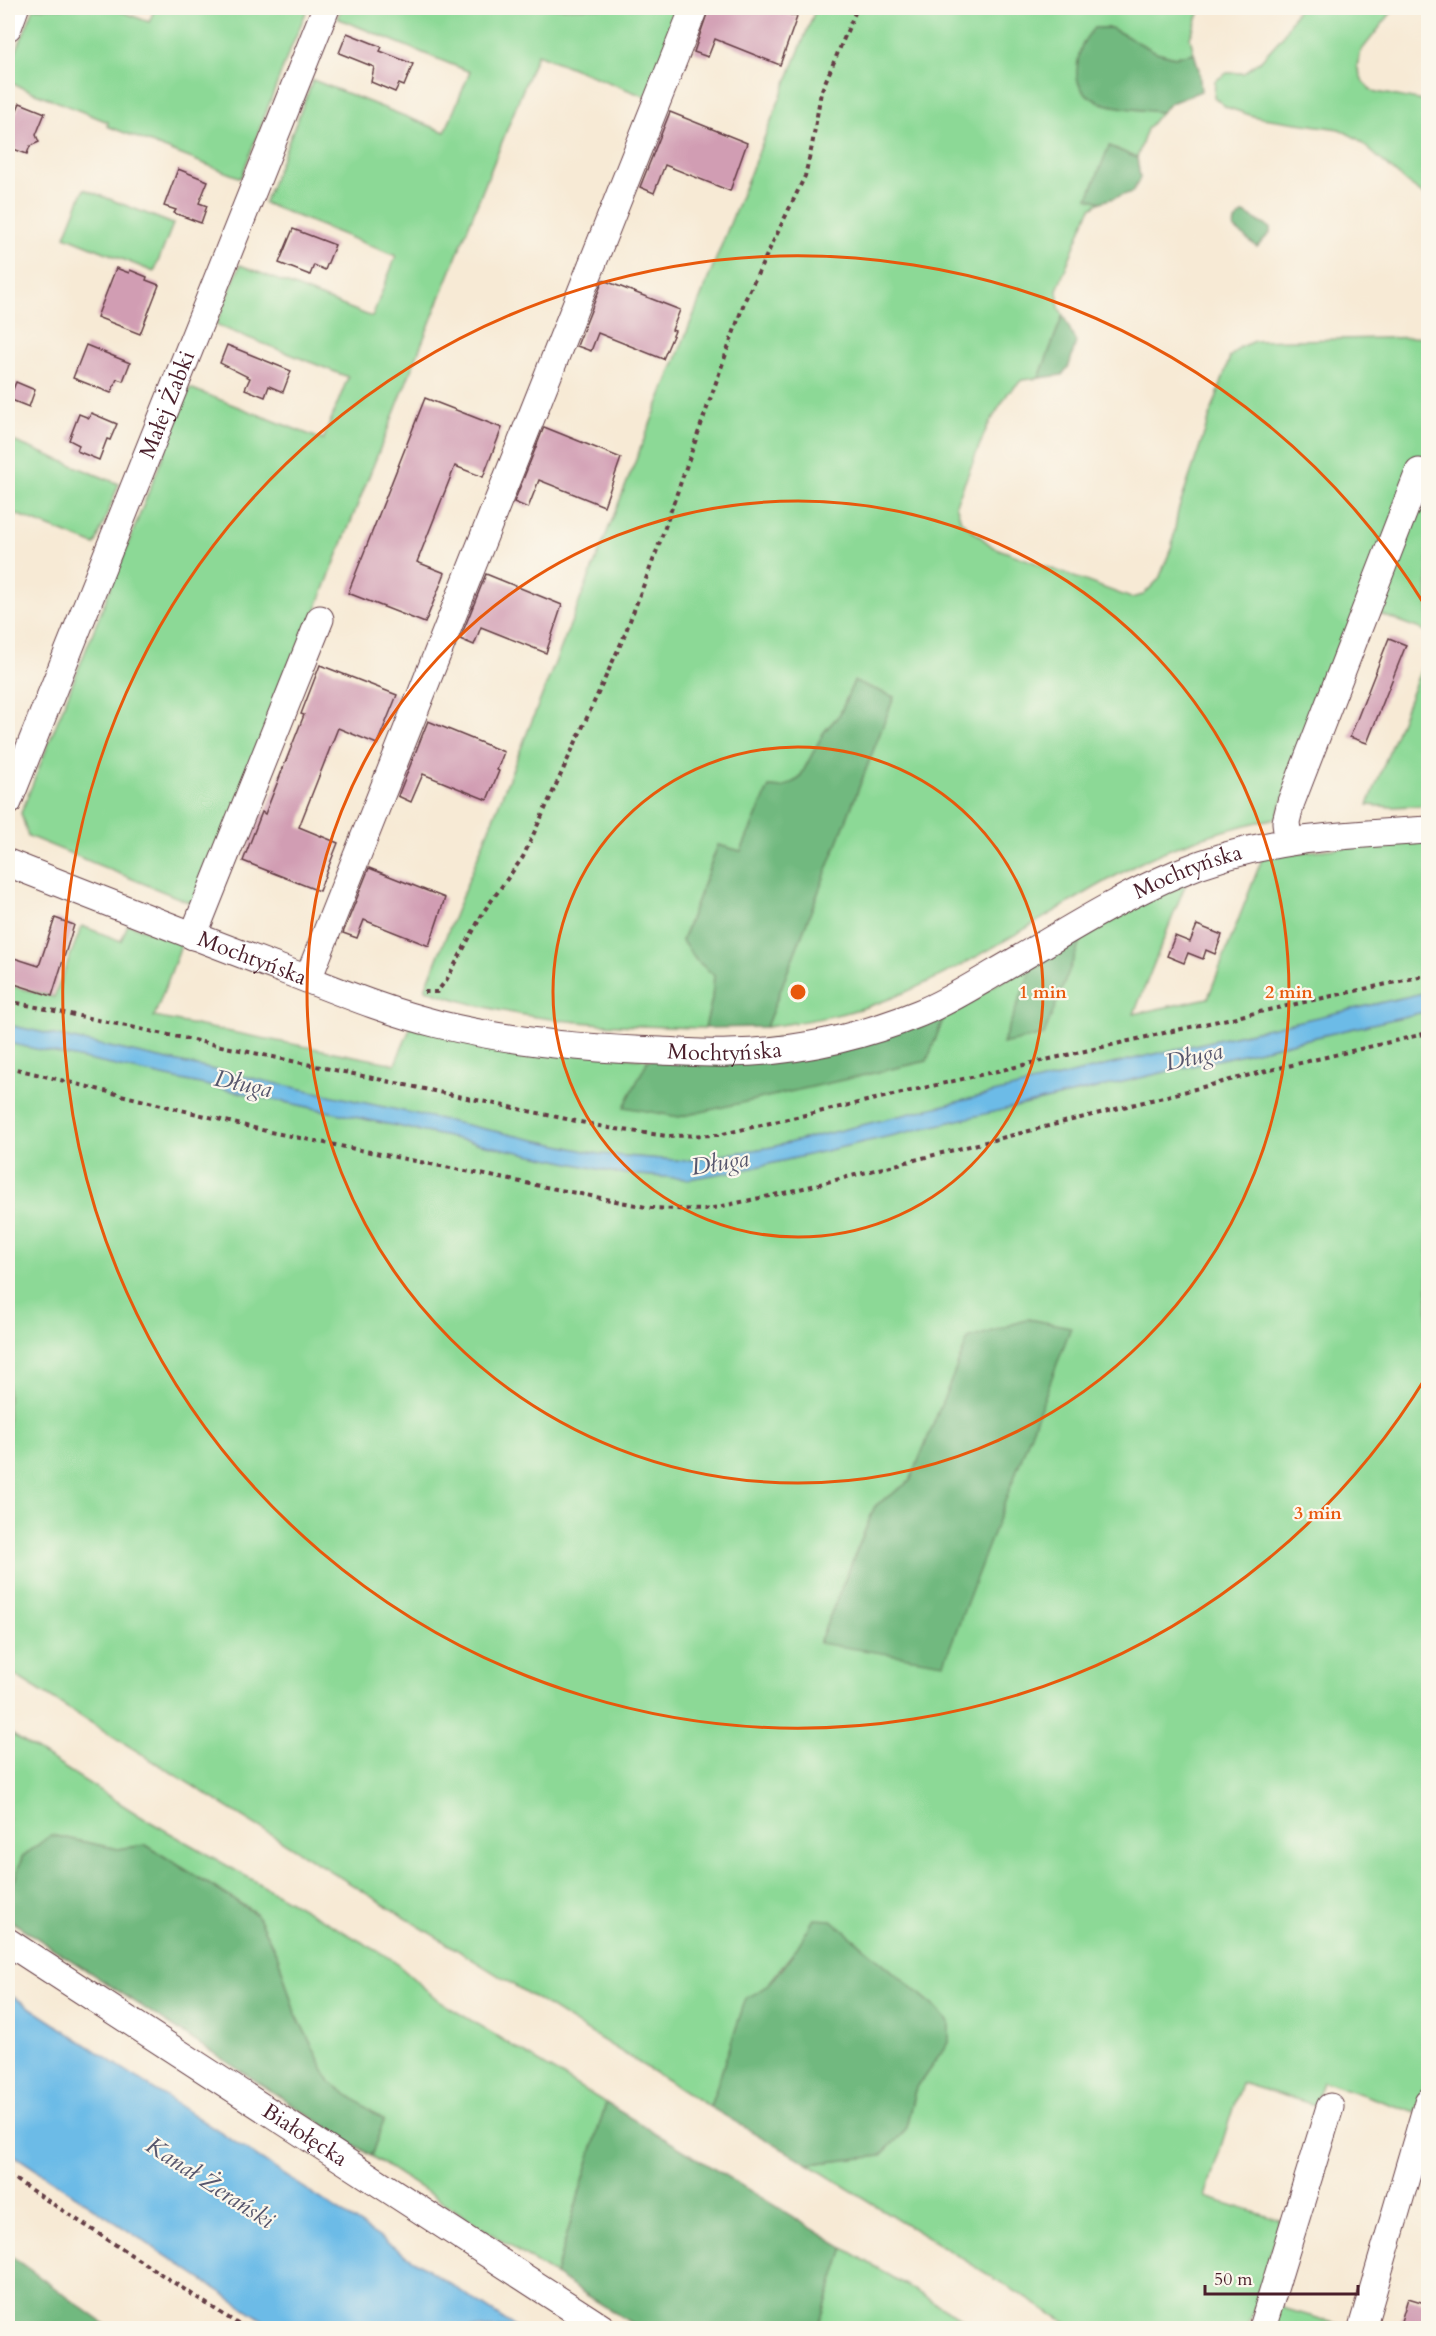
<svg xmlns="http://www.w3.org/2000/svg" width="1436" height="2336" font-family="Cardo,serif">
	<style>
		.green { fill: #8cd996; stroke: #6b7c60; stroke-width: 1.5; fill-rule: evenodd }
		.forest { fill: #71b97f; stroke: #5e6c55; stroke-width: 1.5 }
		.water { fill: #6cbbe7; stroke: #5b6d89; stroke-width: 1.5 }
		.building { fill: #d19db3 }
		.lines { fill: none; stroke-linecap: round; stroke-linejoin: round }
		.minor-casing { stroke: #643d44; stroke-width: 29 }
		.path { stroke: #643d44; stroke-width: 4; stroke-dasharray: 4.5 4.5; stroke-linecap: butt }
		.minor { stroke: #fff; stroke-width: 27 }
		.ring { fill: none; stroke: #e8590c; stroke-width: 3 }
		.labels { text-anchor: middle; dominant-baseline: central; stroke-width: 4.5; stroke-linejoin: round; paint-order: stroke }
		.street-label { font-size: 22px; fill: #4a1f2b; stroke: #fbf7ec }
		.water-label { font-size: 24px; font-style: italic; fill: #56566d; stroke: #fbf7ec }
		.centre { fill: #e8590c; stroke: #fbf7ec; stroke-width: 3 }
		.ring-label { font-size: 18px; text-anchor: middle; font-weight: bold; fill: #e8590c; stroke: #fbf7ec; stroke-width: 4.5; stroke-linejoin: round; paint-order: stroke }
	</style>
	<rect width="100%" height="100%" fill="#fbf7ec"/>
	<filter id="ink" filterUnits="userSpaceOnUse"><feTurbulence type="fractalNoise" baseFrequency=".0167" numOctaves="2"/><feDisplacementMap in="SourceGraphic" scale="12" xChannelSelector="R" yChannelSelector="G"/><feConvolveMatrix kernelMatrix="1 2 1 2 8 2 1 2 1" color-interpolation-filters="sRGB"/></filter>
	<filter id="wash" filterUnits="userSpaceOnUse"><feTurbulence type="fractalNoise" baseFrequency=".008" numOctaves="4" result="noise"/><feDisplacementMap in="SourceGraphic" scale="24" xChannelSelector="R" yChannelSelector="G"/><feGaussianBlur stdDeviation="1.35" result="paint"/><feColorMatrix in="noise" values="0 0 0 0 0 0 0 0 0 0 0 0 0 0 0 0 0 1.4 0 .05"/><feComposite in="paint" operator="in"/></filter>
	<g filter="url(#wash)">
		<rect width="100%" height="100%" fill="#f7ead5"/>
		<g class="green">
			<path d="M34 8H112L149 22 155 8H308L287 57 241 178 107 126 108 122 8 82V71Z"/>
			<path d="M342 8H682L646 97 537 54 198 906 28 836 21 813 190 388 323 440 348 377 216 325 240 265 372 317 396 256 264 203 313 80 445 132 470 72 337 18Z"/>
			<path d="M816 8H1201L1190 38 1194 53 1176 57 1156 52 1111 28H1094L1097 102 1161 112 1147 129 1137 158 1110 146 1089 198 1101 202 1091 208 1084 222 1057 290 1059 308 1063 315 1039 378 1022 380 1008 393 987 427 956 504 961 521 993 547 1131 598 1143 595 1159 579 1172 546 1178 511 1230 357 1240 347 1254 341 1428 337V462L1418 458 1276 818C1229 828 1177 843 1134 866 1054 908 978 963 894 997 853 1014 810 1021 766 1027L894 697 854 681 840 714 824 732 799 779 782 788 769 787 741 852 718 845 682 941 696 960 714 975 712 999 705 1028C610 1026 516 1023 425 989Z"/>
			<path d="M1298 8H1395L1361 51 1357 66 1363 82 1372 91 1428 102V198L1406 182 1356 138 1339 129 1256 117 1226 107 1214 97 1215 81 1227 73H1244L1262 59 1282 37Z"/>
			<path d="M84 189 173 224 154 272 65 236Z"/>
			<path d="M8 439 119 484 95 545 8 511Z"/>
			<path d="M1428 474V632L1374 612Z"/>
			<path d="M1428 651V805L1393 807 1368 805Z"/>
			<path d="M1428 839V992L1129 1060 772 1147 686 1161 599 1154 8 1025V985L54 997 82 926 121 941 128 924 182 943 154 1017 395 1064 412 1024 648 1060 946 1012 1188 878 1134 1014 1208 998 1263 856Z"/>
			<path d="M1428 1011V2070L1416 2113 1323 2081 1315 2105 1241 2083 1205 2197 1280 2220 1248 2328H1075L808 2164 880 2156 905 2131 915 2090 949 2041 934 2006 831 1920 796 1949 762 1992 746 1999 710 2107 8 1671V1043L617 1173 688 1179 752 1168ZM910 1481 819 1643 875 1506Z"/>
			<path d="M8 1732 140 1816 390 1958 439 2001 606 2103 555 2275 371 2156 384 2120 330 2082 294 2010 278 1957 256 1913 146 1845 118 1849 51 1835 22 1857 8 1901Z"/>
			<path d="M844 2248 977 2328H818Z"/>
			<path d="M1279 2307 1352 2328H1273Z"/>
		</g>
		<g class="forest">
			<path d="M1094 28H1111L1156 52 1175 57 1194 53 1199 70 1201 91 1171 103 1161 112C1132 108 1073 110 1077 69 1079 49 1081 43 1094 28Z"/>
			<path d="M1109 146 1137 158 1140 178 1133 192 1101 202 1088 198Z"/>
			<path d="M1244 213 1270 228V233L1257 247 1234 228 1235 221Z"/>
			<path d="M1063 315 1076 342 1069 366 1062 375 1039 378Z"/>
			<path d="M854 681 894 697 766 1027 705 1028 712 999 714 975 696 960 682 941 718 845 741 851 769 787 782 788 799 779 824 732 840 714Z"/>
			<path d="M1083 935 1044 1035 1002 1044 1034 963Z"/>
			<path d="M946 1012 927 1061 679 1117 624 1107 648 1060Z"/>
			<path d="M1028 1319 1071 1327 944 1663 819 1643 875 1506 910 1481 968 1339Z"/>
			<path d="M51 1835 118 1849 146 1845 256 1914 278 1957 294 2010 330 2082 384 2120 371 2156 8 1919V1901L22 1857Z"/>
			<path d="M814 1919 831 1920 934 2006 949 2022V2041L915 2090 905 2131 880 2156 808 2164 710 2107 746 1998C779 1985 796 1948 814 1919Z"/>
			<path d="M606 2103 844 2248 818 2328H639L555 2275Z"/>
			<path d="M8 2254 110 2328H8Z"/>
		</g>
		<g class="water">
			<path d="M1428 992V1011L752 1168 688 1179 617 1173 8 1043V1025L599 1154 686 1161 772 1147 1129 1060Z"/>
			<path d="M8 1993 517 2328H275L8 2151Z"/>
		</g>
		<g id="blocks">
			<g class="building">
				<path d="M709 8H772L797 17 780 65 715 39 708 57 694 52Z"/>
				<path d="M347 33 382 47 380 51 413 64 404 86 399 84 395 92 371 82 374 67 339 53Z"/>
				<path d="M20 103 45 113 36 135 39 142 30 146 27 154 8 147V130Z"/>
				<path d="M670 112 747 143 730 191 665 165 654 193 640 187Z"/>
				<path d="M178 169 208 181 199 203 207 206 201 223 174 213 176 210 164 206Z"/>
				<path d="M293 229 335 245 325 270 314 265 310 275 279 263Z"/>
				<path d="M116 268 129 273 130 270 147 277 146 280 159 285 140 334 97 317Z"/>
				<path d="M603 280 680 310 672 330 675 331 663 359 598 333 591 351 577 346Z"/>
				<path d="M86 345 130 363 123 381 117 379 111 393 73 378Z"/>
				<path d="M227 345 291 371 283 392 269 386 265 397 245 389 250 378 220 363Z"/>
				<path d="M16 382 35 390 29 407 9 399Z"/>
				<path d="M425 398 502 428 483 477 455 466 417 562 445 573 425 623 348 593Z"/>
				<path d="M91 413 117 424 110 440 107 439 99 460 77 451 79 445 69 440 79 414 89 418Z"/>
				<path d="M544 427 621 458 604 506 539 480 528 508 514 502Z"/>
				<path d="M486 574 562 605 546 653 481 627 474 645 460 639Z"/>
				<path d="M1389 638 1406 645 1367 743 1350 737Z"/>
				<path d="M320 665 397 695 377 744 338 728 299 827 338 843 319 891 243 861 262 812 265 814 304 715 301 714Z"/>
				<path d="M428 721 504 752 497 770 499 771 487 800 423 774 411 802 398 796Z"/>
				<path d="M369 868 445 898 429 946 364 920 357 938 343 933Z"/>
				<path d="M55 918 74 925 52 996 8 982V956L39 966Z"/>
				<path d="M1197 925 1222 935 1215 954 1206 950 1203 959 1188 953 1184 963 1167 956 1175 936 1190 942Z"/>
				<path d="M1408 2298 1428 2304V2328H1399Z"/>
			</g>
		</g>
	</g>
	<g filter="url(#ink)">
		<use href="#blocks" fill-opacity="0" stroke="#643d44" stroke-width="1.5"/>
		<g class="lines">
			<g class="minor-casing">
				<g id="minor">
					<path d="M8 27 15 8"/>
					<path id="s1" d="M8 802 326 8"/>
					<path d="M1288 841 1286 822 1291 802 1419 472"/>
					<path id="s2" d="M8 863C99 899 190 935 281 969 333 989 384 1011 438 1024 511 1042 586 1049 661 1051 684 1052 707 1054 729 1053 795 1052 859 1038 920 1013 945 1003 969 988 993 974 1053 940 1113 900 1178 873 1261 838 1340 835 1428 830"/>
					<path d="M193 936 320 619"/>
					<path d="M308 979 694 8"/>
					<path id="s3" d="M8 1942 602 2328"/>
					<path d="M1262 2328 1330 2107"/>
					<path d="M1362 2328 1428 2102"/>
				</g>
			</g>
			<g class="path">
				<path d="M424 992H437L447 979 484 911 523 857 623 639 657 550 745 300 805 176 812 146 821 92 857 8"/>
				<path d="M8 1001 609 1128 667 1136 718 1135 1168 1032 1428 975"/>
				<path d="M8 1067 270 1132 651 1208 704 1210 788 1192 1258 1073 1428 1033"/>
				<path d="M8 2175 244 2328"/>
			</g>
			<use href="#minor" class="minor"/>
		</g>
	</g>
	<g class="ring">
		<circle cx="798" cy="992" r="245"/>
		<circle cx="798" cy="992" r="491"/>
		<path d="M1426 1377A736 736 0 1 1 1426 607"/>
	</g>
	<g class="labels">
		<g class="street-label">
			<text stroke="none"><textPath href="#s1" startOffset="428">Małej Żabki</textPath></text>
			<text stroke="none"><textPath href="#s2" startOffset="1252">Mochtyńska</textPath></text>
			<text stroke="none"><textPath href="#s2" startOffset="262">Mochtyńska</textPath></text>
			<text stroke="none"><textPath href="#s2" startOffset="748">Mochtyńska</textPath></text>
			<text stroke="none"><textPath href="#s3" startOffset="354">Białołęcka</textPath></text>
		</g>
		<g class="water-label">
			<text transform="translate(1194 1057) rotate(-13)">Długa</text>
			<text transform="translate(243 1084) rotate(12)">Długa</text>
			<text transform="translate(720 1163) rotate(-9)">Długa</text>
			<text transform="translate(210 2183) rotate(33)">Kanał Żerański</text>
		</g>
	</g>
	<circle cx="798" cy="992" r="9" class="centre"/>
	<g class="ring-label">
		<text x="1043" y="998">1 min</text>
		<text x="1289" y="998">2 min</text>
		<text x="1318" y="1519">3 min</text>
	</g>
	<rect width="1436" height="2336" fill="none" stroke="#fbf7ec" stroke-width="30"/>
	<path d="M1205 2285v9h153v-9" fill="none" stroke="#4a1f2b" stroke-width="3"/>
	<text x="1214" y="2285" font-size="18" fill="#4a1f2b" stroke="#fbf7ec" stroke-width="4.5" paint-order="stroke">50 m</text>
</svg>
